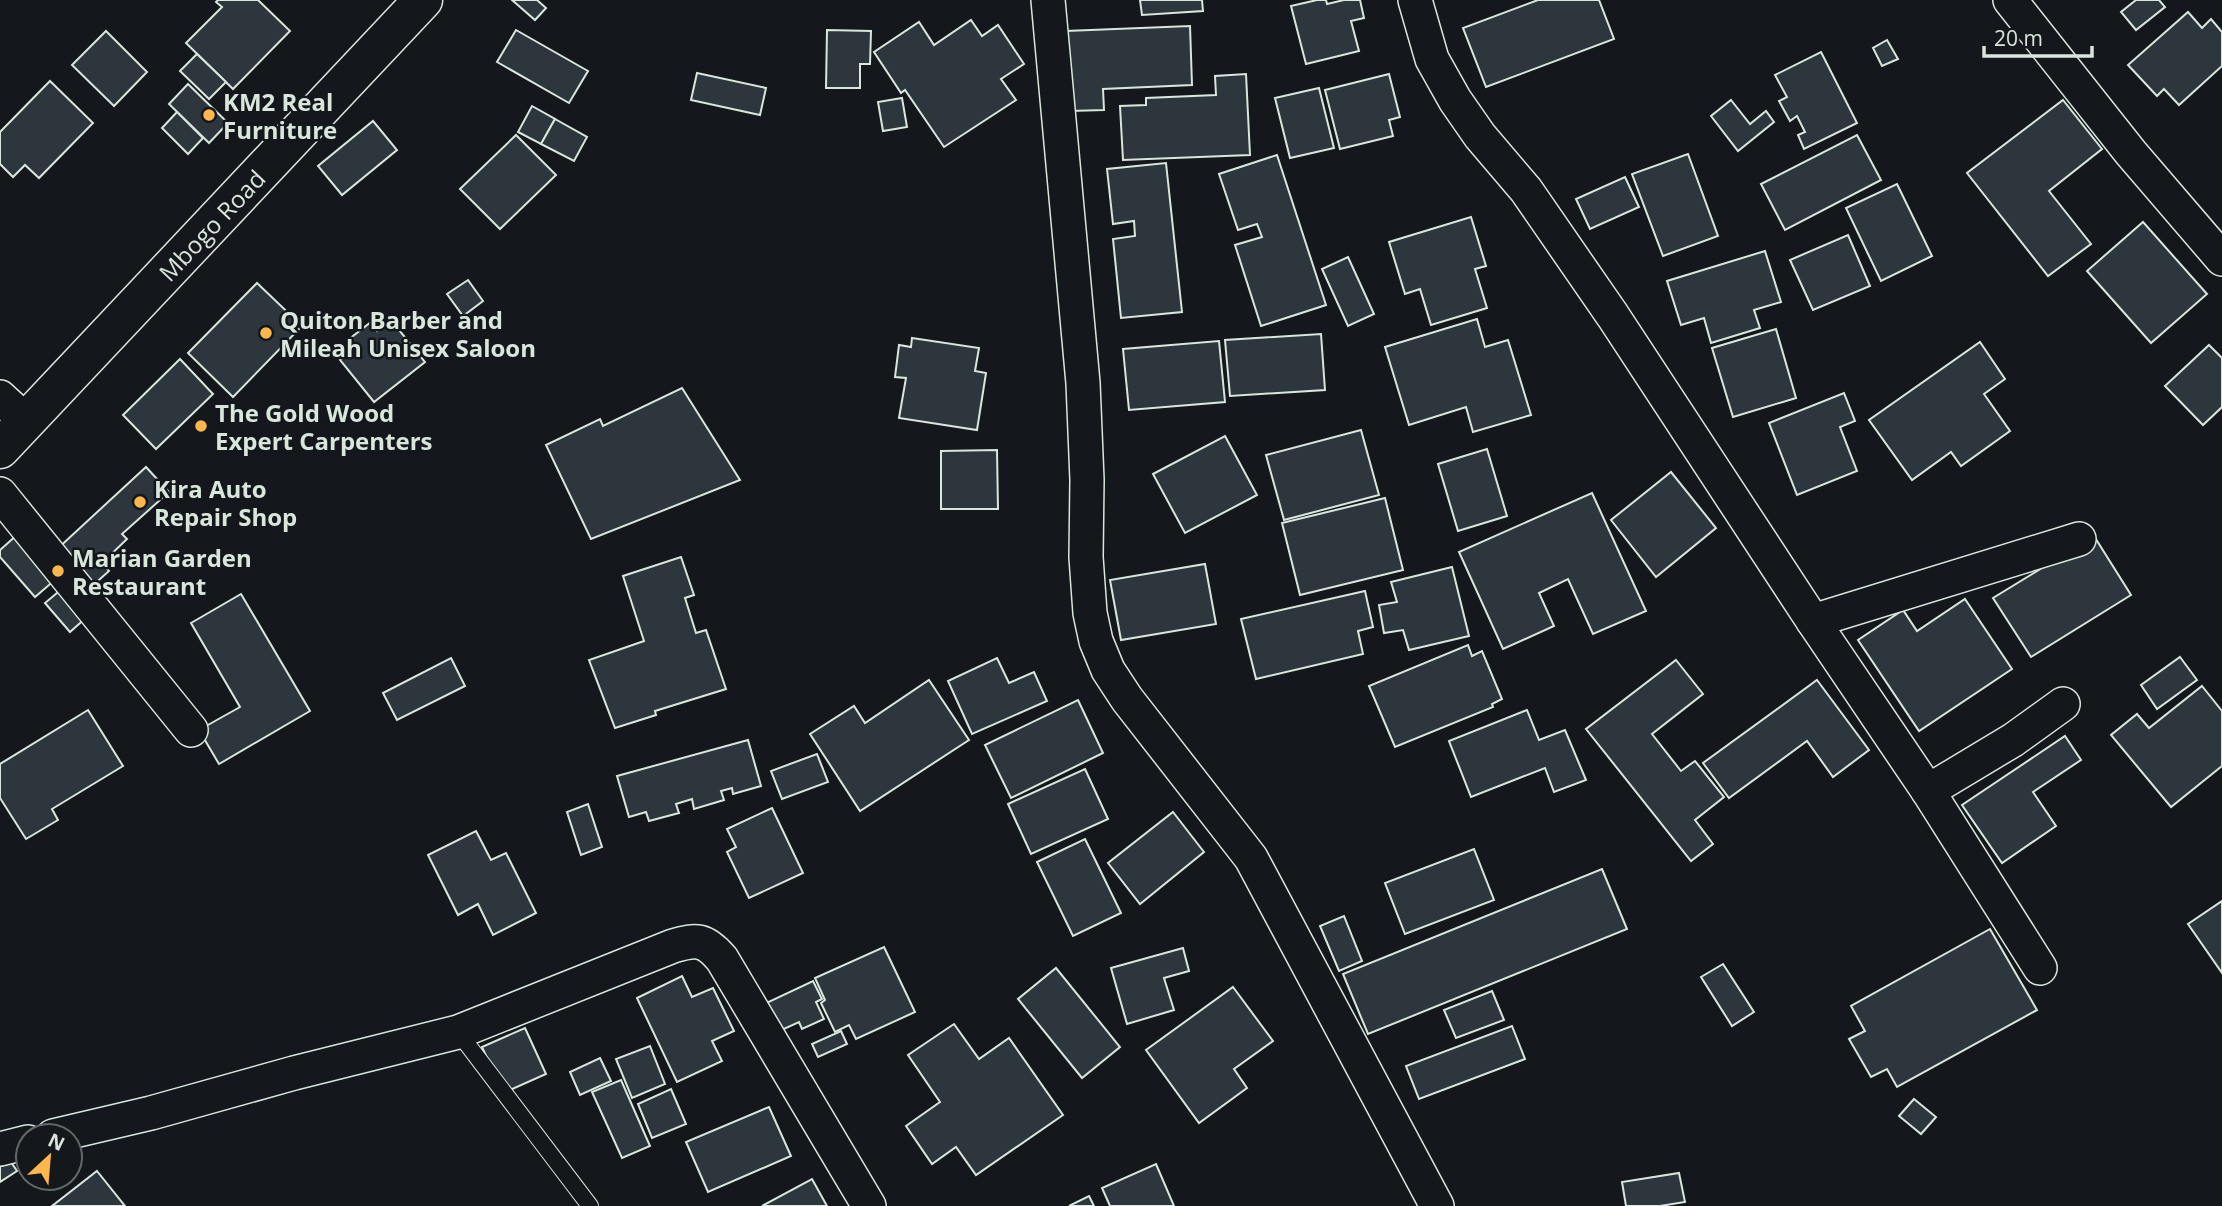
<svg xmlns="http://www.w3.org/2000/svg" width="2222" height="1206" font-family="'Open Sans',sans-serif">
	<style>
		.building { fill: #2c363c; stroke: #d8e6dc; stroke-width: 2 }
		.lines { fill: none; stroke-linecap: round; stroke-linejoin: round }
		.lane-casing { stroke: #d8e6dc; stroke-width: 18 }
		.street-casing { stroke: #d8e6dc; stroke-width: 36 }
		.secondary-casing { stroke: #d8e6dc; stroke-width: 41 }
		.lane { stroke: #14181c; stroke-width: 16 }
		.street { stroke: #14181c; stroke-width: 33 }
		.secondary { stroke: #14181c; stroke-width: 38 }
		.poi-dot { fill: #ffb74d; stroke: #14181c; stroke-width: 2.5 }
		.labels { text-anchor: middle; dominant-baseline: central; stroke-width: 5; stroke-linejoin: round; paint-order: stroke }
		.poi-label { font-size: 24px; font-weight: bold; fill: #d8e6dc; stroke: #14181c; text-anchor: start }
		.street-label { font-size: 24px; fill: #d8e6dc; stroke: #14181c }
	</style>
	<rect width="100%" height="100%" fill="#14181c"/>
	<g class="building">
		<path d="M218 0H258L290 31 233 89 186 43 222 7 216 2Z"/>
		<path d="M512 0H537L546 8 535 20Z"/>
		<path d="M1140 0H1202L1203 11 1142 15Z"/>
		<path d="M1317 0H1326L1327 4 1344 0H1360L1364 18 1351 21 1359 51 1306 64 1291 6Z"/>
		<path d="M1538 0H1599L1614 39 1486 87 1463 28Z"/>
		<path d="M2136 0H2159L2165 7 2136 30 2121 12Z"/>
		<path d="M2188 12 2202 28 2211 19 2222 32V66L2179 105 2164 89 2157 96 2128 65Z"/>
		<path d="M971 20 982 36 998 25 1024 64 1001 79 1016 100 944 147 905 90 901 93 874 52 919 22 934 45Z"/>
		<path d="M1190 26 1192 85 1103 89 1104 110 1070 111 1066 31Z"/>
		<path d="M516 30 588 71 569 103 497 62Z"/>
		<path d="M827 30 871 31 870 64H860V88H826Z"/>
		<path d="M106 31 147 72 114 106 72 65Z"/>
		<path d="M1887 40 1898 59 1882 66 1873 48Z"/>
		<path d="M1821 52 1857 123 1804 149 1798 135 1805 132 1797 116 1790 121 1779 101 1787 97 1775 75Z"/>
		<path d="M197 54 226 82 209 99 180 71Z"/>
		<path d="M697 73 766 88 760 115 691 100Z"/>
		<path d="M1246 74 1250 155 1123 160 1120 106 1146 105V98L1216 95 1215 76Z"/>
		<path d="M1389 74 1400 117 1389 120 1393 136 1340 149 1325 90Z"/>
		<path d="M50 81 93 123 39 178 25 165 13 177 0 164V132Z"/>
		<path d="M188 84 228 123 209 143 169 104Z"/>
		<path d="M1319 88 1334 148 1290 158 1275 98Z"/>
		<path d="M902 98 907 127 883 131 878 102Z"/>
		<path d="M1731 100 1750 124 1766 111 1774 122 1738 151 1711 116Z"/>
		<path d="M2063 100 2102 149 2049 191 2091 244 2048 276 1967 173Z"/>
		<path d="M532 106 555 119 541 144 518 132Z"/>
		<path d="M177 112 203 138 188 154 162 128Z"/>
		<path d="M555 119 587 137 574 161 541 144Z"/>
		<path d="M373 121 397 150 342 195 318 166Z"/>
		<path d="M516 135 556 175 500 229 460 189Z"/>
		<path d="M1857 135 1881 180 1785 230 1761 184Z"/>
		<path d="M1688 154 1718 236 1663 256 1632 174Z"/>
		<path d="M1277 155 1326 305 1261 326 1235 245 1262 237 1257 224 1238 230 1219 174Z"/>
		<path d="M1166 163 1182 312 1121 318 1113 239 1135 236 1134 221 1113 224 1107 169Z"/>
		<path d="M1625 177 1639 207 1590 229 1576 199Z"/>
		<path d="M1897 184 1932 256 1881 281 1846 208Z"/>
		<path d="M1471 217 1486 266 1475 269 1487 308 1431 325 1420 289 1405 294 1389 242Z"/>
		<path d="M2143 222 2207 294 2151 343 2087 271Z"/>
		<path d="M1848 235 1870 286 1813 310 1790 260Z"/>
		<path d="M1765 251 1781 302 1754 310 1760 328 1711 343 1704 318 1681 325 1667 281Z"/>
		<path d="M1348 257 1374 314 1348 326 1322 269Z"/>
		<path d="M468 280 483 301 463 316 447 294Z"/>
		<path d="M257 283 302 326 233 397 188 353Z"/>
		<path d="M1477 319 1485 347 1508 340 1531 415 1473 432 1466 407 1409 425 1385 347Z"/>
		<path d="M391 320 425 362 374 402 340 360 355 348 348 340 371 322 377 331Z"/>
		<path d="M1776 329 1796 398 1733 417 1712 348Z"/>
		<path d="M1321 334 1325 390 1230 396 1225 340Z"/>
		<path d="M912 338 979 348 975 371 986 373 977 430 899 418 906 378 895 377 899 345 911 347Z"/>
		<path d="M1219 341 1225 402 1129 410 1123 349Z"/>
		<path d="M1980 342 2005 379 1984 394 2010 431 1961 466 1951 452 1912 480 1869 420Z"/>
		<path d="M2209 345 2222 358V407L2203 425 2165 386Z"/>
		<path d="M180 359 213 394 156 449 123 415Z"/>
		<path d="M682 388 740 480 591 539 546 445 600 419 603 426Z"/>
		<path d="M1844 393 1855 421 1840 427 1857 471 1797 495 1769 423Z"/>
		<path d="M1361 430 1379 495 1284 520 1266 455Z"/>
		<path d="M1225 436 1257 495 1185 533 1153 474Z"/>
		<path d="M1487 449 1507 516 1458 531 1438 464Z"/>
		<path d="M997 450 998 509H941V451Z"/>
		<path d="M146 467 169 492 122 534 127 539 102 563 109 571 90 588 55 551Z"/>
		<path d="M1671 472 1716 528 1656 577 1611 520Z"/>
		<path d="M1592 493 1646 611 1593 634 1568 579 1539 593 1554 626 1503 649 1459 552Z"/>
		<path d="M1385 498 1403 570 1300 595 1282 523Z"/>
		<path d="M18 534 56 579 35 597 0 557V550Z"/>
		<path d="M2094 536 2131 595 2031 657 1993 598Z"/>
		<path d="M681 557 694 595 685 598 696 633 706 630 726 689 655 711 656 715 615 728 589 660 644 641 623 576Z"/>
		<path d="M1205 564 1216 624 1121 640 1110 580Z"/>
		<path d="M1452 567 1469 636 1409 650 1403 630 1384 633 1379 605 1397 602 1391 582Z"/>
		<path d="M63 588 88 616 70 632 45 603Z"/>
		<path d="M1365 591 1373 627 1358 631 1363 654 1256 679 1241 619Z"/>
		<path d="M241 594 310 711 219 764 199 730 240 707 191 623Z"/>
		<path d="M1965 599 2012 669 1919 731 1858 640 1903 610 1917 631Z"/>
		<path d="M1468 645 1472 656 1482 651 1502 699 1492 704 1493 707 1395 747 1369 686Z"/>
		<path d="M2180 657 2197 680 2157 709 2141 685Z"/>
		<path d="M451 658 465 686 397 720 383 693Z"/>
		<path d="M997 658 1009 683 1034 672 1047 701 972 734 948 681Z"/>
		<path d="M1676 660 1703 694 1652 734 1681 771 1695 761 1724 797 1695 820 1713 844 1691 861 1586 729Z"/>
		<path d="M929 680 969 740 860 811 810 734 854 706 865 723Z"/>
		<path d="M1817 680 1869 750 1833 777 1807 741 1729 798 1703 763Z"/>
		<path d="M2202 686 2222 711V766L2171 807 2111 735 2137 714 2149 728Z"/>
		<path d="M1078 700 1103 753 1011 798 985 745Z"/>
		<path d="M88 710 123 766 52 809 58 820 26 839 0 798V764Z"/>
		<path d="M1527 710 1539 740 1565 730 1586 780 1554 792 1545 768 1471 797 1449 741Z"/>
		<path d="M2065 736 2081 760 2033 792 2056 826 2002 863 1962 805Z"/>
		<path d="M748 740 761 786 733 794 732 788 721 791 724 800 694 809 692 799 676 804 679 813 649 821 646 812 629 817 617 776Z"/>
		<path d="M817 754 828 782 782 799 771 771Z"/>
		<path d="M1085 769 1108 819 1031 854 1008 804Z"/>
		<path d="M588 804 602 847 581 855 567 812Z"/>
		<path d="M772 808 803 873 749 898 727 852 736 847 727 829Z"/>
		<path d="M1173 812 1204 852 1140 904 1108 863Z"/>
		<path d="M476 831 491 860 506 853 536 913 493 935 478 904 458 915 428 855Z"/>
		<path d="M1085 839 1121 913 1073 936 1037 862Z"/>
		<path d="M1474 849 1494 900 1405 934 1385 883Z"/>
		<path d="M1602 869 1627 929 1368 1034 1343 974Z"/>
		<path d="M2222 901V973L2188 924Z"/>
		<path d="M1344 916 1362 961 1339 971 1320 926Z"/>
		<path d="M1990 929 2037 1010 1897 1087 1887 1069 1871 1077 1849 1039 1865 1031 1851 1006Z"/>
		<path d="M884 947 915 1012 856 1039 849 1025 835 1032 821 1003 825 1000 815 978Z"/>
		<path d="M1183 948 1189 971 1164 978 1174 1010 1127 1024 1111 968Z"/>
		<path d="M1723 964 1754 1012 1732 1026 1701 977Z"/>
		<path d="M1056 968 1120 1047 1082 1078 1018 999Z"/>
		<path d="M682 976 692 997 713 988 734 1031 712 1041 722 1061 677 1082 637 998Z"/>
		<path d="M813 981 822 999 816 1002 824 1019 802 1029 799 1022 775 1033 762 1005Z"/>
		<path d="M1233 987 1273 1041 1234 1069 1247 1088 1199 1123 1146 1050Z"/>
		<path d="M1492 991 1504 1020 1456 1038 1444 1010Z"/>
		<path d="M954 1024 979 1059 1009 1038 1063 1115 976 1175 956 1147 932 1164 906 1126 940 1102 908 1055Z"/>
		<path d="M1512 1026 1525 1059 1419 1099 1406 1066Z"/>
		<path d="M525 1028 546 1074 503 1093 482 1047Z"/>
		<path d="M841 1031 847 1044 818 1057 812 1044Z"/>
		<path d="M650 1046 665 1084 632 1098 616 1059Z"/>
		<path d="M600 1058 611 1081 580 1095 570 1072Z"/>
		<path d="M621 1080 650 1146 622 1158 592 1092Z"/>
		<path d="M671 1089 686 1124 652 1138 638 1104Z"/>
		<path d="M1914 1099 1936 1117 1921 1134 1899 1116Z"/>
		<path d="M769 1107 791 1156 708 1192 686 1142Z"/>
		<path d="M5 1153 17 1171 0 1182V1156Z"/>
		<path d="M1156 1164 1174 1206H1110L1102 1188Z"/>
		<path d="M97 1171 125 1206H52Z"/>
		<path d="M1679 1173 1685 1202 1660 1206H1626L1622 1182Z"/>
		<path d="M812 1179 827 1206H762Z"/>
		<path d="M1089 1196 1094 1206H1069Z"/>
	</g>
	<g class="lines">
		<g class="lane-casing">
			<path id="lane" d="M458 1032 590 1206"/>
		</g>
		<g class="street-casing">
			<g id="street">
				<path d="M1048 0 1083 383 1087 480 1086 557 1090 613 1096 641 1108 670 1127 699 1251 858 1437 1206"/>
				<path d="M1415 0 1432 59 1455 100 1480 136 1526 190 1613 316 1813 621 1928 791 2040 968"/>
				<path d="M2010 0 2131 153 2222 259"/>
				<path d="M0 397 26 421"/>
				<path d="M0 494 191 730"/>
				<path d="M1813 621 2079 539"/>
				<path d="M1928 791 2013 740 2063 704"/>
				<path d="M53 1136 151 1113 294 1073 458 1032 673 946C697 939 705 939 722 959L869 1206"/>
				<path d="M0 1149 28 1142"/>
			</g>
		</g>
		<g class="secondary-casing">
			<g id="secondary">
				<path id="s1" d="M0 449 423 0"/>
			</g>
		</g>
		<use href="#lane" class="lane"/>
		<use href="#street" class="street"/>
		<use href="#secondary" class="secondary"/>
	</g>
	<g class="poi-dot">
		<circle cx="209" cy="115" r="7"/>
		<circle cx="266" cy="333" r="7"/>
		<circle cx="201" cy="426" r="7"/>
		<circle cx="140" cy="502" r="7"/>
		<circle cx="58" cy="571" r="7"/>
	</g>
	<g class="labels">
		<g class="poi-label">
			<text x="223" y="101">KM2 Real<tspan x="223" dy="28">Furniture</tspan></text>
			<text x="280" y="319">Quiton Barber and<tspan x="280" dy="28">Mileah Unisex Saloon</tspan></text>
			<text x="215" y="412">The Gold Wood<tspan x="215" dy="28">Expert Carpenters</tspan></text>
			<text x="154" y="488">Kira Auto<tspan x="154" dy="28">Repair Shop</tspan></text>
			<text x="72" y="557">Marian Garden<tspan x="72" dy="28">Restaurant</tspan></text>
		</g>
		<g class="street-label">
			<text stroke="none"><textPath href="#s1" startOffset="308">Mbogo Road</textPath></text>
		</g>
	</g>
	<g transform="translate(49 1157) rotate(26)"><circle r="33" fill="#14181c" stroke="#626a69" stroke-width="2"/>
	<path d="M0-5L12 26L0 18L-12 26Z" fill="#ffb74d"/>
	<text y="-10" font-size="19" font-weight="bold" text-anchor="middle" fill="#d8e6dc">N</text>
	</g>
	<path d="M1984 46v10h108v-10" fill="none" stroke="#d8e6dc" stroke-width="3.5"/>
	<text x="1994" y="46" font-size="21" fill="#d8e6dc" stroke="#14181c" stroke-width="5" paint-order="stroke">20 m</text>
</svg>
